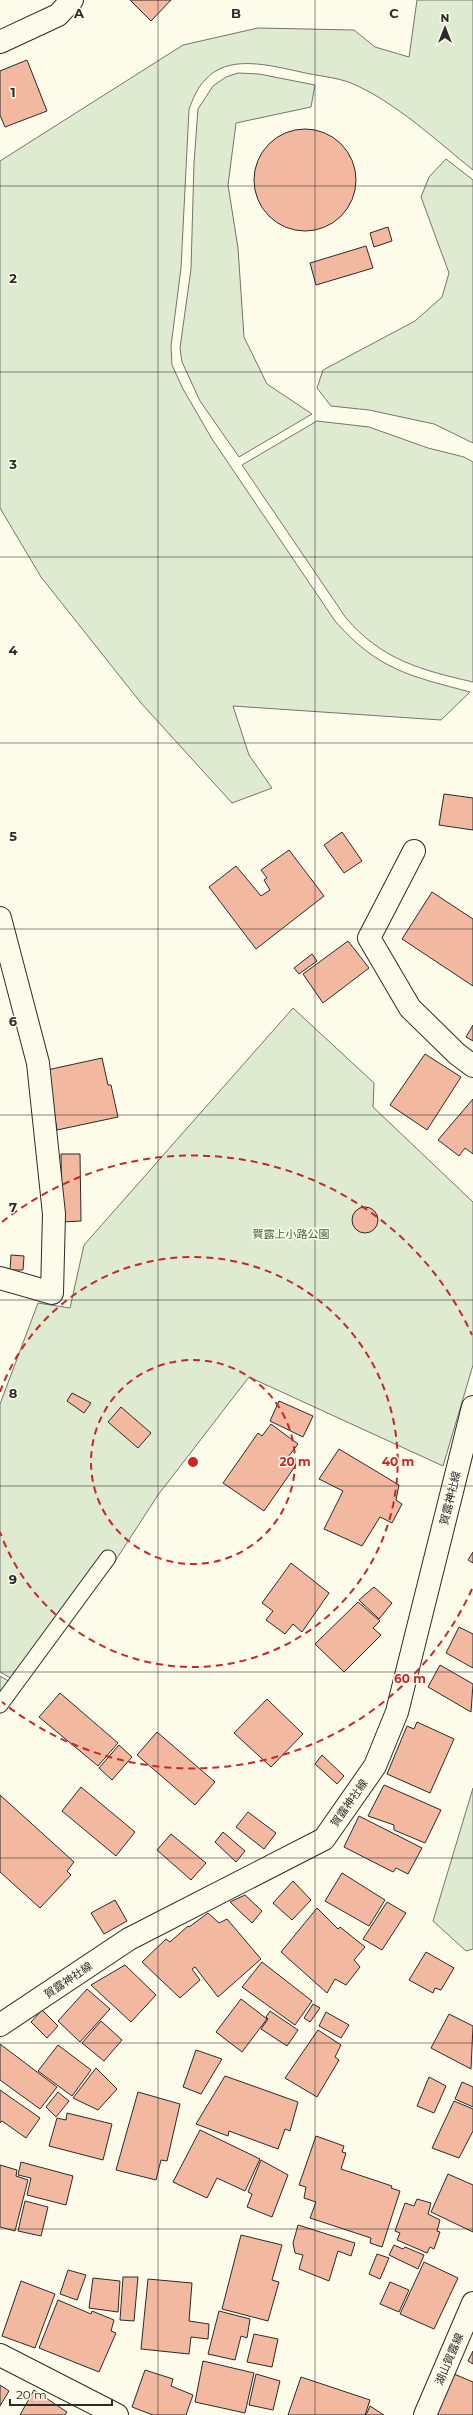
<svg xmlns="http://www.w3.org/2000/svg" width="473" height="2415" font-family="Montserrat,'Noto Sans JP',sans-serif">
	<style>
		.green { fill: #deebd1; stroke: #74746e }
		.building { fill: #f2b8a0; stroke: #2b2b2b }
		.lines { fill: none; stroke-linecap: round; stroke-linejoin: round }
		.lane-casing { stroke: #2b2b2b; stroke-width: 17 }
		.street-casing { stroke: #2b2b2b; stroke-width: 24 }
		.lane { stroke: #fdfbea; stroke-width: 15 }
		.street { stroke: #fdfbea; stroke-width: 22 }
		.grid { fill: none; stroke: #2b2b2b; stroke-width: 1; stroke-opacity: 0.55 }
		.ring { fill: none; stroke: #c62828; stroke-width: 2; stroke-dasharray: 7 5 }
		.labels { text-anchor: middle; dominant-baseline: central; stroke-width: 3; stroke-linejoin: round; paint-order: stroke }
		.park-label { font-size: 11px; fill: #34623c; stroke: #fdfbea }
		.street-label { font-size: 11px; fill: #2b2b2b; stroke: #fdfbea }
		.grid-label { font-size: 13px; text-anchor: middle; font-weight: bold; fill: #2b2b2b; stroke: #fdfbea; stroke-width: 3; stroke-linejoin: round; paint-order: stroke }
		.centre { fill: #c62828; stroke: #fdfbea; stroke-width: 2 }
		.ring-label { font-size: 12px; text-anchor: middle; font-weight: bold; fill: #c62828; stroke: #fdfbea; stroke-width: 3; stroke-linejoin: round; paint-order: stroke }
	</style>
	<rect width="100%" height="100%" fill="#fdfbea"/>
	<g class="green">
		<path d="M417 0H473V170C437 141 394 101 351 83 336 77 317 76 301 72 272 66 228 53 205 80 197 88 193 99 189 109L181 268 171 346 172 365 183 389 212 439 335 621C378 670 410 676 470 692L441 720 233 706 249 755 272 788 232 803 141 703 41 577 0 508V161L183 45 258 28 354 30 375 47 409 57Z"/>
		<path d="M238 73 259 74 315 85 311 107 236 123 228 185 238 248 244 337 267 384 312 414 239 457 200 401 182 362 180 348 191 269 194 163 198 109 213 86 226 77Z"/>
		<path d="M446 159 473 180V443L434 424 369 410 331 406 317 388 323 370 415 321 442 297 449 273 421 197 429 177Z"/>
		<path d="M317 421 369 427 428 448 464 457 473 462V682C421 670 382 660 346 618L242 465Z"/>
		<path d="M293 1008 374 1083 373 1107 473 1202V1365L443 1466 249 1377 158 1495 110 1569 100 1560 14 1680 0 1672V1404L38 1303 70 1308 84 1245Z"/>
		<path d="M0 1676 12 1683 0 1696Z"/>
		<path d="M473 1788V1949L466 1951 433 1921Z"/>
	</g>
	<g class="building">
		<path d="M130 0H171L151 21Z"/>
		<path d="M27 60 47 111 5 127 0 115V71Z"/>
		<circle cx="305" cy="180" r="51"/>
		<path d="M388 227 392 241 374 247 370 233Z"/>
		<path d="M366 246 373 268 316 285 310 263Z"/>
		<path d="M444 794 473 798V830L439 825Z"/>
		<path d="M342 832 362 861 344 873 324 845Z"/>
		<path d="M289 850 324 896 256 949 209 887 236 866 261 896 270 890 264 880 267 878 261 870Z"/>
		<path d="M432 892 473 919V986L402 939Z"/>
		<path d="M348 941 369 968 323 1003 303 974Z"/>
		<path d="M312 954 317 961 299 974 294 968Z"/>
		<path d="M473 1025V1041L466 1037Z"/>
		<path d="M425 1054 461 1077 427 1130 390 1105Z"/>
		<path d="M102 1058 108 1085H111L118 1117 57 1130 47 1070Z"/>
		<path d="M473 1099V1154L465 1148 459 1156 438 1140Z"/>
		<path d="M61 1154H80L81 1221 62 1222Z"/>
		<circle cx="365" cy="1220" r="13"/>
		<path d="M11 1255 24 1256 23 1270H10Z"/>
		<path d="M72 1393 91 1403 84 1413 67 1401Z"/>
		<path d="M279 1401 313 1416 303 1437 270 1421Z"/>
		<path d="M121 1407 151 1433 138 1448 108 1422Z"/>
		<path d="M271 1424 298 1444 288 1457 296 1465 264 1511 223 1483 258 1433 262 1436Z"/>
		<path d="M339 1449 399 1485 396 1500 402 1504 392 1523 380 1517 362 1546 324 1529 343 1491 319 1479Z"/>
		<path d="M473 1552V1563L468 1560Z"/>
		<path d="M291 1563 329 1593 302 1632 293 1624 285 1634 266 1620 273 1611 262 1603Z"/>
		<path d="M374 1587 392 1603 379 1619 359 1600Z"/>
		<path d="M358 1602 380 1621 373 1628 381 1635 344 1672 315 1644Z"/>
		<path d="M459 1627 473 1634V1668L446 1653Z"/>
		<path d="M440 1665 473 1684 471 1712 428 1687Z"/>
		<path d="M60 1693 118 1743 98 1766 39 1717Z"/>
		<path d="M267 1699 303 1734 271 1767 234 1733Z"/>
		<path d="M417 1722 454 1739 430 1793 387 1774 407 1726 414 1729Z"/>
		<path d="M157 1732 215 1782 195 1805 137 1755Z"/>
		<path d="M119 1745 132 1757 112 1780 99 1768Z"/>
		<path d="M322 1755 344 1776 337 1784 315 1764Z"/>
		<path d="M384 1785 441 1810 425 1843 394 1830V1825L368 1816Z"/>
		<path d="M81 1787 135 1832 116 1856 62 1811Z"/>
		<path d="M0 1795 74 1862 67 1871 71 1875 40 1908 0 1872Z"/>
		<path d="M248 1812 276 1833 264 1849 236 1827Z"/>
		<path d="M359 1816 422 1848 408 1874 396 1868 393 1872 344 1847Z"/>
		<path d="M223 1832 245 1851 236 1862 215 1842Z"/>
		<path d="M171 1834 206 1863 191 1880 157 1850Z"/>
		<path d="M342 1873 385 1900 369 1926 325 1901Z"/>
		<path d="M293 1881 311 1900 292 1920 273 1903Z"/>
		<path d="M245 1895 262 1911 252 1923 230 1902Z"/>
		<path d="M115 1900 127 1921 104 1934 91 1913Z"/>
		<path d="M387 1902 406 1913 382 1950 363 1939Z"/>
		<path d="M317 1908 338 1929 340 1927 365 1947 354 1960 360 1967 346 1985 335 1979 327 1993 281 1952Z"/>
		<path d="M208 1913 219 1923 227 1919 261 1959 218 1997 195 1967 192 1969 200 1980 180 1998 142 1962 166 1939 170 1942 188 1926 189 1927Z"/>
		<path d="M426 1952 454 1968 441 1990 435 1988 433 1993 409 1980Z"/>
		<path d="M262 1962 312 2001 295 2025 242 1987Z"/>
		<path d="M125 1965 156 1995 131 2022 91 1985Z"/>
		<path d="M87 1989 110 2009 80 2042 58 2021Z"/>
		<path d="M241 1999 267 2019 242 2052 216 2032Z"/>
		<path d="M313 2004 320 2008 310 2022 304 2018Z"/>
		<path d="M42 2010 58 2026 47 2038 31 2022Z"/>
		<path d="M270 2011 298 2030 287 2046 261 2029 268 2019 266 2017Z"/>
		<path d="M326 2012 349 2025 341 2038 319 2026Z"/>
		<path d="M449 2014 473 2026 471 2069 431 2048Z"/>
		<path d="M101 2021 122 2040 104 2061 82 2043Z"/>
		<path d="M318 2030 341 2045 335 2057 339 2060 317 2097 285 2078Z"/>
		<path d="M0 2044 57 2087 40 2109 0 2080Z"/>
		<path d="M58 2045 91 2070 72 2096 38 2071Z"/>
		<path d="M196 2050 222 2059 201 2094 183 2087Z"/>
		<path d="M96 2068 117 2089 98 2110 73 2098Z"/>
		<path d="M225 2076 298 2102 290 2131 285 2129 278 2149 229 2131 228 2136 196 2124Z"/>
		<path d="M429 2077 446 2086 434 2113 417 2106Z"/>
		<path d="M462 2082 473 2087V2107L455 2099Z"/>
		<path d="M0 2090 40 2118 26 2138 2 2121 0 2123Z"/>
		<path d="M58 2092 69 2101 56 2117 46 2107Z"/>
		<path d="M138 2092 180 2104 167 2161 161 2160 156 2180 116 2170Z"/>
		<path d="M454 2101 473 2109V2131L459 2158 432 2148Z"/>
		<path d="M67 2113 112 2124 103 2160 49 2146 57 2118 66 2120Z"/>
		<path d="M200 2130 260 2159 245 2191 217 2178 207 2198 173 2182Z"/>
		<path d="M316 2136 344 2146 342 2152 346 2153 341 2169 392 2186 391 2188 400 2191 382 2247 370 2243 371 2238 310 2218 316 2202 304 2198 306 2187 299 2185Z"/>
		<path d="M261 2160 288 2175 272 2217 247 2207 252 2194 248 2192Z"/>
		<path d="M21 2162 73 2176 66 2205 27 2195 31 2178 18 2175Z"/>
		<path d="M0 2165 17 2170 16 2176 28 2180 15 2231 0 2227Z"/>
		<path d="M448 2174 473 2185V2232L431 2212Z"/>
		<path d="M417 2199 431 2203 428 2214 440 2220 437 2231 440 2232 434 2249 430 2247 427 2253 397 2240 400 2233 395 2231 405 2203 414 2206Z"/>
		<path d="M25 2201 48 2207 41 2236 18 2231Z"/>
		<path d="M298 2225 355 2243 351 2256 338 2251 329 2281 299 2269 303 2255 295 2253 293 2243Z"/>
		<path d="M241 2235 282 2245 272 2280 279 2282 268 2321 222 2309Z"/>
		<path d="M394 2245 403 2249 405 2247 424 2255 418 2269 389 2255Z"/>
		<path d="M377 2254 389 2258 380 2279 369 2274Z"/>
		<path d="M424 2262 458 2278 434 2329 400 2314Z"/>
		<path d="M68 2270 86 2275 77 2300 60 2294Z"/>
		<path d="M123 2277H138L134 2321 120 2320Z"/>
		<path d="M93 2278 120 2281 118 2312 89 2308Z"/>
		<path d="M148 2279 192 2283 189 2321 209 2324 208 2339 191 2337 189 2354 141 2349Z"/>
		<path d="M21 2281 55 2294 35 2348 2 2336Z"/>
		<path d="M390 2282 409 2290 399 2312 380 2304Z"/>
		<path d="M58 2300 91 2314 92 2311 114 2320 111 2331 116 2333 99 2372 39 2348Z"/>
		<path d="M219 2311 250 2319 247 2338 241 2336 235 2360 208 2354Z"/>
		<path d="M254 2334 278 2339 272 2367 247 2362Z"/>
		<path d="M473 2351V2364L468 2361Z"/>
		<path d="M203 2361 254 2373 245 2413 195 2402Z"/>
		<path d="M145 2370 173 2379 171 2386 193 2395 186 2415H153L132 2407Z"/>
		<path d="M256 2374 280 2381 273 2410 249 2405Z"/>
		<path d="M454 2374 473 2382V2415H436Z"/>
		<path d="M301 2377 370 2400 365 2415H288Z"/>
		<path d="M0 2385 9 2391 0 2406Z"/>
		<path d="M34 2390 67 2412 65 2415H20Z"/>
		<path d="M370 2406 384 2415H366Z"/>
	</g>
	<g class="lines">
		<g class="lane-casing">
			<path id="lane" d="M0 1705 108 1558"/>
		</g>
		<g class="street-casing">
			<g id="street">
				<path d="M0 42 58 15 72 0"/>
				<path d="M414 851 369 938 410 1008 457 1054 473 1066"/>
				<path d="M0 918 38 1063 54 1214 52 1293 0 1278"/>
				<path d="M0 2025 129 1939 324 1839 375 1766 397 1712 473 1407"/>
				<path d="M0 2355 117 2415"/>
				<path d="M425 2415 473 2303"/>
			</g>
		</g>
		<use href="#lane" class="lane"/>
		<use href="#street" class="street"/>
	</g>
	<path class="grid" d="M158 0V2415M315 0V2415M0 186H473M0 372H473M0 557H473M0 743H473M0 929H473M0 1115H473M0 1300H473M0 1486H473M0 1672H473M0 1858H473M0 2043H473M0 2229H473"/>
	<g class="ring">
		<circle cx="193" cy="1462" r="102"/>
		<path d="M0 1392A205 205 0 1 1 0 1532"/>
		<path d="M472 1589A307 307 0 0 1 2 1702M2 1222A307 307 0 0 1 472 1335"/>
	</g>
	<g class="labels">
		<g class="park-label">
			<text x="291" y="1234">賀露上小路公園</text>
		</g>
		<g class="street-label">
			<text transform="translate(450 1498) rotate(-76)">賀露神社線</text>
			<text transform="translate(349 1803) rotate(-55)">賀露神社線</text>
			<text transform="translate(68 1980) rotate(-34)">賀露神社線</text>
			<text transform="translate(449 2359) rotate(-67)">湖山賀露線</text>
		</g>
	</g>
	<g class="grid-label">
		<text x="79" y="18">A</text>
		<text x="236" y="18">B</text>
		<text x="394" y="18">C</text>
		<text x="13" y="97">1</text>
		<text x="13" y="283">2</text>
		<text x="13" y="469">3</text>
		<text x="13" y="655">4</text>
		<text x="13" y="841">5</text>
		<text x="13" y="1026">6</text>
		<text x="13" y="1212">7</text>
		<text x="13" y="1398">8</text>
		<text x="13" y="1584">9</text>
	</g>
	<circle cx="193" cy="1462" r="6" class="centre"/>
	<g class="ring-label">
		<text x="295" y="1466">20 m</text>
		<text x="398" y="1466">40 m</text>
		<text x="410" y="1683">60 m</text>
	</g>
	<g transform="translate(445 28)" stroke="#fdfbea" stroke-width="3" paint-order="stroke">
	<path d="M0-3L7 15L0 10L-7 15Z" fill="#2b2b2b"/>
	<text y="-6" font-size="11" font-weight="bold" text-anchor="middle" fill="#2b2b2b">N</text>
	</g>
	<path d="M10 2399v6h102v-6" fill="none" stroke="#2b2b2b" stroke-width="2"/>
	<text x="16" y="2399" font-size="12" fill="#2b2b2b" stroke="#fdfbea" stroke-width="3" paint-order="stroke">20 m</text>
</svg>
